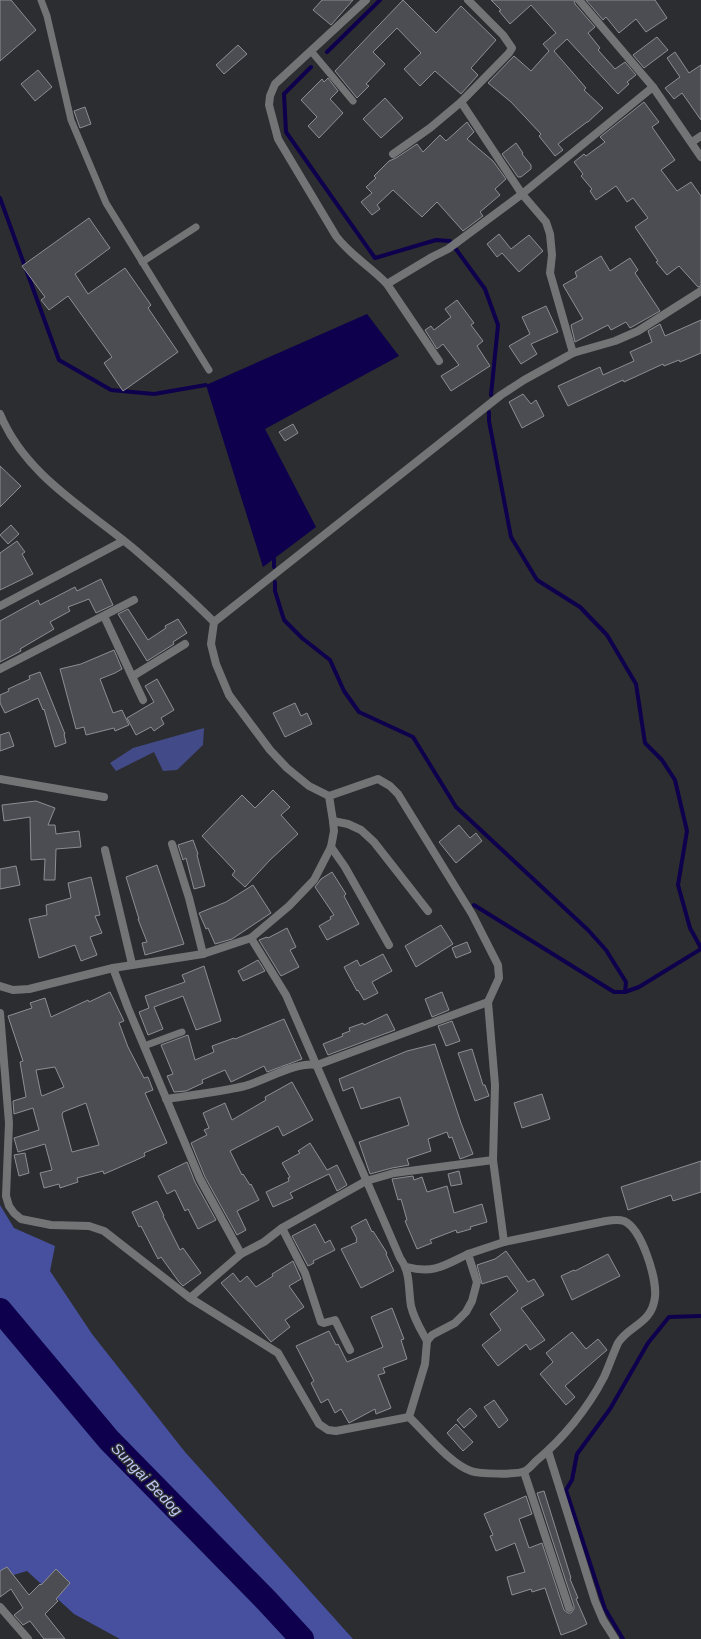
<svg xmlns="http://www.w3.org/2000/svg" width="701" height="1639" font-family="Arial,sans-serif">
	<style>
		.green { fill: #424b88 }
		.forest { fill: #47509e }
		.water { fill: #0e004c }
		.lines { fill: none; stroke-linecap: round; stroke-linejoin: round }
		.stream { stroke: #0e004c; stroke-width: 4 }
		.river { stroke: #0e004c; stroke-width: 24 }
		.building { fill: #4c4d52; stroke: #8c8e93; fill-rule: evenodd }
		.lane { stroke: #737476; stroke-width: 7 }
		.street { stroke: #737476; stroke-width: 8 }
		.labels { text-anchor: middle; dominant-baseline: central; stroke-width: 3; stroke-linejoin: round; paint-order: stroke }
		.water-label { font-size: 15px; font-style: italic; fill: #bec8f4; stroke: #2c2d31 }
	</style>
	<rect width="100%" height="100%" fill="#2c2d31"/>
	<path class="green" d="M204 728 203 745 177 770 163 771 154 752 116 771 110 763 133 748Z"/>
	<path class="forest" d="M0 1205 14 1228 55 1246 50 1271 92 1334 185 1452 353 1639H120L74 1614 27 1571 0 1579Z"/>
	<path class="water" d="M367 314 399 356 265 429 316 527 263 567 206 385Z"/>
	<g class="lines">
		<g class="stream">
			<path d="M327 52 380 0"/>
			<path d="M311 67 284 94 286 132 375 258 436 240 450 241 485 289 498 325 491 395"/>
			<path d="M0 198 59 360 111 390 154 394 206 385"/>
			<path d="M489 412V421L511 537 537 580 580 607 607 635 636 684 645 743 662 760 675 780 687 831 678 885 690 928 701 948"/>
			<path d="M274 567V559"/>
			<path d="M275 582V591L284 620 302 638 330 660 344 691 359 712 413 737 456 807 588 930 606 950 626 982 625 992"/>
			<path d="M474 905 614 992H625L639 987 701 949"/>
			<path d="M623 1639 605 1609 566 1490 572 1480 577 1454 610 1409 648 1343 669 1317 701 1316"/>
		</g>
		<path class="river" d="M0 1310 109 1440 267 1601 302 1639"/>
	</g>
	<g class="building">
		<path d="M0 0H11L36 30 0 61Z"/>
		<path d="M322 0H353L331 25 313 10Z"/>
		<path d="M403 0 436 33 461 6 496 40 471 68 478 75 461 94 435 71 420 86 404 69 421 53 397 28 373 52 385 64 366 84 369 86 357 98 335 71Z"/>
		<path d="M491 0H574L575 4 595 27 588 33 600 48 598 50 615 69 625 62 636 75 627 82 629 84 618 94 567 39 554 51 586 88 584 90 603 108 588 122H587L558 144 563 150 555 156 539 136 541 134 511 102 488 83 514 56 531 71 549 51 543 44 556 33 531 5 510 24 499 11 501 10Z"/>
		<path d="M586 0H655L667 18 646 32 636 19 619 33 606 17 603 20Z"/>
		<path d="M657 37 668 50 644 68 633 55Z"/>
		<path d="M238 45 247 54 224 74 216 65Z"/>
		<path d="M675 52 689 73 701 65V120L682 93 674 99 665 88 680 77 667 58Z"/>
		<path d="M38 70 52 87 35 101 21 84Z"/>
		<path d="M328 78 338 91 330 99 343 113 319 138 308 126 317 117 301 100 322 79 324 82Z"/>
		<path d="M385 98 403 118 381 138 363 119Z"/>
		<path d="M644 102 659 122 652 127 675 160 661 170 677 191 691 182 701 196V286L698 287 679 266 667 275 656 262 658 261 635 227 648 218 633 198 627 202 616 186 596 200 590 191 592 189 581 176 583 174 574 162 584 154 586 156 605 142 600 137Z"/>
		<path d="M85 107 91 124 80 128 74 111Z"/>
		<path d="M467 122 474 132 467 139 493 161 506 179 495 189 500 195 480 212 483 216 463 231 437 202 422 217 393 190 377 205 380 209 372 215 361 202 372 193 366 187 376 178 374 176 389 161 396 158 417 144 423 152 440 135 446 141Z"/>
		<path d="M516 143 523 153 522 154 531 165V169L521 177H518L502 154Z"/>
		<path d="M89 218 110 248 75 274 88 294 125 268 151 305 148 308 178 352 123 391 104 363 112 357 68 296 49 310 41 300 45 297 22 266Z"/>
		<path d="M499 234 511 249 529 235 543 251 519 272 502 253 497 257 487 244Z"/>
		<path d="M601 256 610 271 630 258 638 270 635 273 660 311 630 328 626 322 611 330 608 325 575 342 571 325 583 319 563 285 577 277 575 272Z"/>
		<path d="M457 300 474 323 471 325 483 341 477 346 490 366 451 391 441 376 459 365 443 344 437 349 425 330 431 326 434 330 451 317 445 309Z"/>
		<path d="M546 306 558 332 531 344 537 354 521 364 509 346 530 334 522 317Z"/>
		<path d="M701 320V353L680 362 679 360 664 366 663 364 624 382 623 380 568 406 558 386 600 367 603 375 634 361 630 352 652 342 648 331 660 324 665 336Z"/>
		<path d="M523 394 531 404 536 400 544 416 522 428 509 402Z"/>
		<path d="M293 424 298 433 285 441 279 432Z"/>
		<path d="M0 466 21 486 0 507Z"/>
		<path d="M11 525 19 534 8 544 0 535Z"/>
		<path d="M17 541 25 552 22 554 33 574 0 590V553Z"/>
		<path d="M101 579 113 605 96 613 89 599 68 607 70 611 50 622 54 629 20 649 21 651 0 662V621L38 600 40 605 75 587 77 591Z"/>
		<path d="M128 609 148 640 166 628 165 626 178 619 187 633 173 642 174 644 147 661 118 614Z"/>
		<path d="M114 650 122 669 115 673 100 679 113 713 122 710 129 725 115 731 114 728 86 735 84 727 76 729 60 669 81 664Z"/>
		<path d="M40 672 65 734H64L66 743 55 747 44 709 43 710 38 698 5 713 0 703V695L9 691 8 689 30 679 29 676Z"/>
		<path d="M157 679 174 710 161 718 164 724 154 731 151 727 136 735 127 718 154 702 145 686Z"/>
		<path d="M295 703 301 716 307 713 312 724 285 737 273 713Z"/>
		<path d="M9 732 14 746 0 751V735Z"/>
		<path d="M273 790 290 807 281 815 298 834 270 860 245 887 232 875 235 871 202 836 242 795 255 808Z"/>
		<path d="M36 801 55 808 48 825H55L56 834 79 831 81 847 56 849 55 880H44L45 859 31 860 30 817 4 821 2 805Z"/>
		<path d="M459 825 470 838 476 833 482 841 456 863 439 842Z"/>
		<path d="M193 840 198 854 197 855 205 886 194 889 186 858 183 860 178 845Z"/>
		<path d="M157 865 184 944 145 955 142 943 147 942 138 919H139L126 877Z"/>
		<path d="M16 866 20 885 0 889V869Z"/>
		<path d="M332 872 346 894 344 896 359 924 327 940 319 926 331 919 330 917 334 915 315 887 321 879Z"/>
		<path d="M91 877 100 915 95 916 102 933 90 937 97 955 81 961 75 945 39 958 29 919 47 915 46 905 71 898 68 883Z"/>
		<path d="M253 885 271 913 232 939 215 944 208 928 206 929 199 913 226 902Z"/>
		<path d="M441 925 453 944 416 967 405 946Z"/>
		<path d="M287 928 296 947 290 950 299 967 281 976 259 940 267 937 268 938Z"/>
		<path d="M467 942 471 952 456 958 452 948Z"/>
		<path d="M383 954 392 971 372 982 378 993 364 1000 358 990 357 991 344 967 357 960 360 966Z"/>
		<path d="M258 960 265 971 243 981 238 971Z"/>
		<path d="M204 966 221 1021 196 1030 183 996 154 1007 163 1029 148 1035 139 1012 149 1008 145 996 185 982 182 975Z"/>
		<path d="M110 992 124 1021 119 1023 128 1047 144 1078 148 1077 153 1090 145 1093 167 1143 144 1153 145 1156 134 1161 104 1174 103 1171 77 1178 78 1182 60 1188 59 1184 44 1188 40 1173 52 1170 45 1144 18 1152 14 1138 39 1130 33 1108 14 1114 13 1101 26 1097 20 1062 23 1061 8 1016 32 1008 30 1003 45 998 51 1017 88 1000 89 1002ZM55 1067 64 1087 42 1096 41 1094 36 1070ZM86 1103 99 1145 72 1152 62 1115 63 1112Z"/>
		<path d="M442 992 449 1010 432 1017 425 999Z"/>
		<path d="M387 1014 395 1030 328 1055 323 1044 343 1036 342 1034 350 1031 349 1028 363 1023 364 1025Z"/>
		<path d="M284 1019 302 1059 267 1072 264 1066 231 1082 225 1070 202 1080 203 1083 186 1091 174 1092 167 1076 173 1074 161 1045 188 1035 195 1060 214 1052 212 1046 234 1038 235 1039Z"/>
		<path d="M452 1021 460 1041 446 1046 438 1026Z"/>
		<path d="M435 1044 461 1123 473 1154 460 1159 452 1137 449 1138 447 1132 428 1139 431 1151 407 1159 409 1165 392 1168 370 1174 359 1142 409 1125 400 1097 361 1109 353 1087 343 1091 339 1079 407 1051Z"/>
		<path d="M472 1049 483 1085H485L489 1096 475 1101 458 1053Z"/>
		<path d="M292 1082 313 1120 283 1136 278 1126 230 1151 242 1175 243 1174 250 1185 251 1184 259 1200 237 1211 246 1230 237 1235 205 1177 191 1143 207 1135 204 1130 209 1128 203 1113 225 1103 232 1120 266 1100 265 1097Z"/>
		<path d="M542 1094 550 1119 522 1128 514 1103Z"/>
		<path d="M310 1143 327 1170 337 1165 347 1185 337 1191 329 1174 290 1193 293 1198 273 1207 266 1192 289 1181 288 1178 290 1177 282 1163 300 1153 298 1151Z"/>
		<path d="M25 1153 29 1173 19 1176 14 1155Z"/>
		<path d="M701 1161V1192L673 1201 671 1195 628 1210 621 1187Z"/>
		<path d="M187 1162 195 1182 216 1220 198 1229 188 1209 185 1211 175 1190 167 1194 158 1176Z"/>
		<path d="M459 1171 462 1184 451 1186 448 1174Z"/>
		<path d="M413 1176 414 1180 422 1177 427 1192 447 1186 454 1213 482 1204 487 1222 470 1227 471 1229 457 1233 456 1230 430 1240 432 1243 417 1249 405 1221 407 1220 401 1199 398 1200 392 1179Z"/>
		<path d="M157 1201 164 1216H163L180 1250 183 1248 201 1273 183 1286 179 1282 161 1257 158 1259 141 1226 139 1227 132 1212Z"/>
		<path d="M366 1219 372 1232 373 1231 387 1253 386 1254 394 1271 361 1288 341 1249 357 1242 356 1240 357 1239 351 1227Z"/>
		<path d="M315 1224 325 1243 330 1240 335 1250 313 1261 314 1263 308 1266 292 1236Z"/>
		<path d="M506 1251 528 1282 534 1279 544 1295 521 1308 545 1340 530 1350 526 1344 498 1366 482 1345 501 1330 490 1314 518 1291 507 1276 482 1284 477 1265 495 1259Z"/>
		<path d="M608 1254 620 1276 572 1300 561 1276 574 1270 575 1271Z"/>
		<path d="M293 1261 301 1279 289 1286 304 1307 285 1320 290 1327 271 1342 221 1283 233 1273 240 1282 247 1276 256 1287 273 1276 272 1274Z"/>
		<path d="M392 1308 404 1339 401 1340 407 1359 383 1368 385 1373 378 1375 391 1408 376 1414 375 1409 349 1423 341 1409 335 1413 328 1399 321 1403 311 1383 314 1381 296 1346 329 1331 336 1345 338 1344 347 1362 383 1347 371 1317Z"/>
		<path d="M572 1332 586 1349 598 1339 607 1350 565 1386 575 1397 566 1405 540 1374 553 1362 546 1353Z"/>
		<path d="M494 1400 508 1420 499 1428 484 1407Z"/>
		<path d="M470 1408 477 1416 464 1428 457 1420Z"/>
		<path d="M456 1424 473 1442 463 1451 447 1433Z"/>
		<path d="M544 1491 571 1578 570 1579 578 1598 576 1599 587 1624 575 1630 561 1635 545 1588 532 1592 531 1589 512 1595 507 1577 525 1572 515 1543 496 1551 490 1536 493 1535 484 1514 526 1496 532 1514 519 1519 529 1548 542 1543 564 1610 568 1613H571L574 1609V1606L537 1493Z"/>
		<path d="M7 1567 29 1595 40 1584 41 1585 56 1569 70 1583 56 1599 58 1601 45 1614 65 1639H44L30 1621 23 1625 14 1615 23 1608 11 1589 0 1597V1571Z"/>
	</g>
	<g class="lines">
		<g class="lane">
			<path d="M41 0 47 16 71 120 106 203 209 370"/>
			<path d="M311 51 353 101"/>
			<path d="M142 262 196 227"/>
			<path d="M144 1046 182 1032"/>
		</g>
		<g class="street">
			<path d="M366 0 275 84 270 96 269 105 278 139 336 236C350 255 371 267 387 284L439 361"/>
			<path d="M579 0 653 87 701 157"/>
			<path d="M461 102 522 194 653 87"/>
			<path d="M692 142 701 136"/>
			<path d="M393 154 430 128 461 102 509 53 512 48 503 35 468 0"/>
			<path d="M387 284 432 257 448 249 522 194 546 222 550 234 552 255 550 273 573 353"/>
			<path d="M0 414C25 475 85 508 133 548 161 572 188 596 214 622"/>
			<path d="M0 606 123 541"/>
			<path d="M104 616 143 700"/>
			<path d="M0 669 134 600"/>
			<path d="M133 676 185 644"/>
			<path d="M0 779 104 797"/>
			<path d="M329 796 378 779 390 786 398 794 472 914 498 965 499 978 488 1002 495 1085 493 1160 504 1242"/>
			<path d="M333 821 348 824 361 830 374 842 428 911"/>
			<path d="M172 844 189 898 203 954"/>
			<path d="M331 847 345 867 389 945"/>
			<path d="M105 850 132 964"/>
			<path d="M251 938 286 995 400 1258C411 1273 408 1289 411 1306 414 1319 421 1330 427 1341"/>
			<path d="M113 968 128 1008 200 1179 241 1254"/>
			<path d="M0 986 13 990 29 989 113 968 203 954 251 938 289 906 314 880 331 847 334 831 333 821 329 796 309 786 287 768 270 750 229 695 216 664 211 644 214 622 501 395 524 380 573 353 615 341 638 331 701 291"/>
			<path d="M0 1013 9 1123 6 1196 9 1206 14 1213 21 1219 51 1225 89 1226 104 1231 190 1298 278 1353 319 1424 328 1430 336 1431 409 1417C426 1433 450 1464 471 1471 479 1474 517 1475 525 1471 529 1469 533 1464 536 1461 563 1439 588 1408 604 1377 609 1366 613 1354 618 1343 629 1325 652 1324 655 1297 657 1279 642 1229 624 1221 618 1219 612 1220 606 1221L504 1242 468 1254 477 1282 472 1301 466 1312 455 1323 432 1335 427 1341 425 1364 409 1417"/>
			<path d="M166 1099C192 1095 219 1092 245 1086 266 1080 297 1061 317 1065L488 1002"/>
			<path d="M282 1228 305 1273 321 1322 324 1323 335 1320 350 1350"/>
			<path d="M407 1267C434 1274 445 1265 468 1254"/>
			<path d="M190 1298 241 1254 264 1242 282 1228 366 1181 394 1173 493 1160"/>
			<path d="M548 1451 595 1601 603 1620 615 1639"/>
			<path d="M524 1472 569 1608"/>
			<path d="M0 1607 28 1639"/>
		</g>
	</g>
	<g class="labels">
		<g class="water-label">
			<text transform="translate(147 1479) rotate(46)">Sungai Bedog</text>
		</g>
	</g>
</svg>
